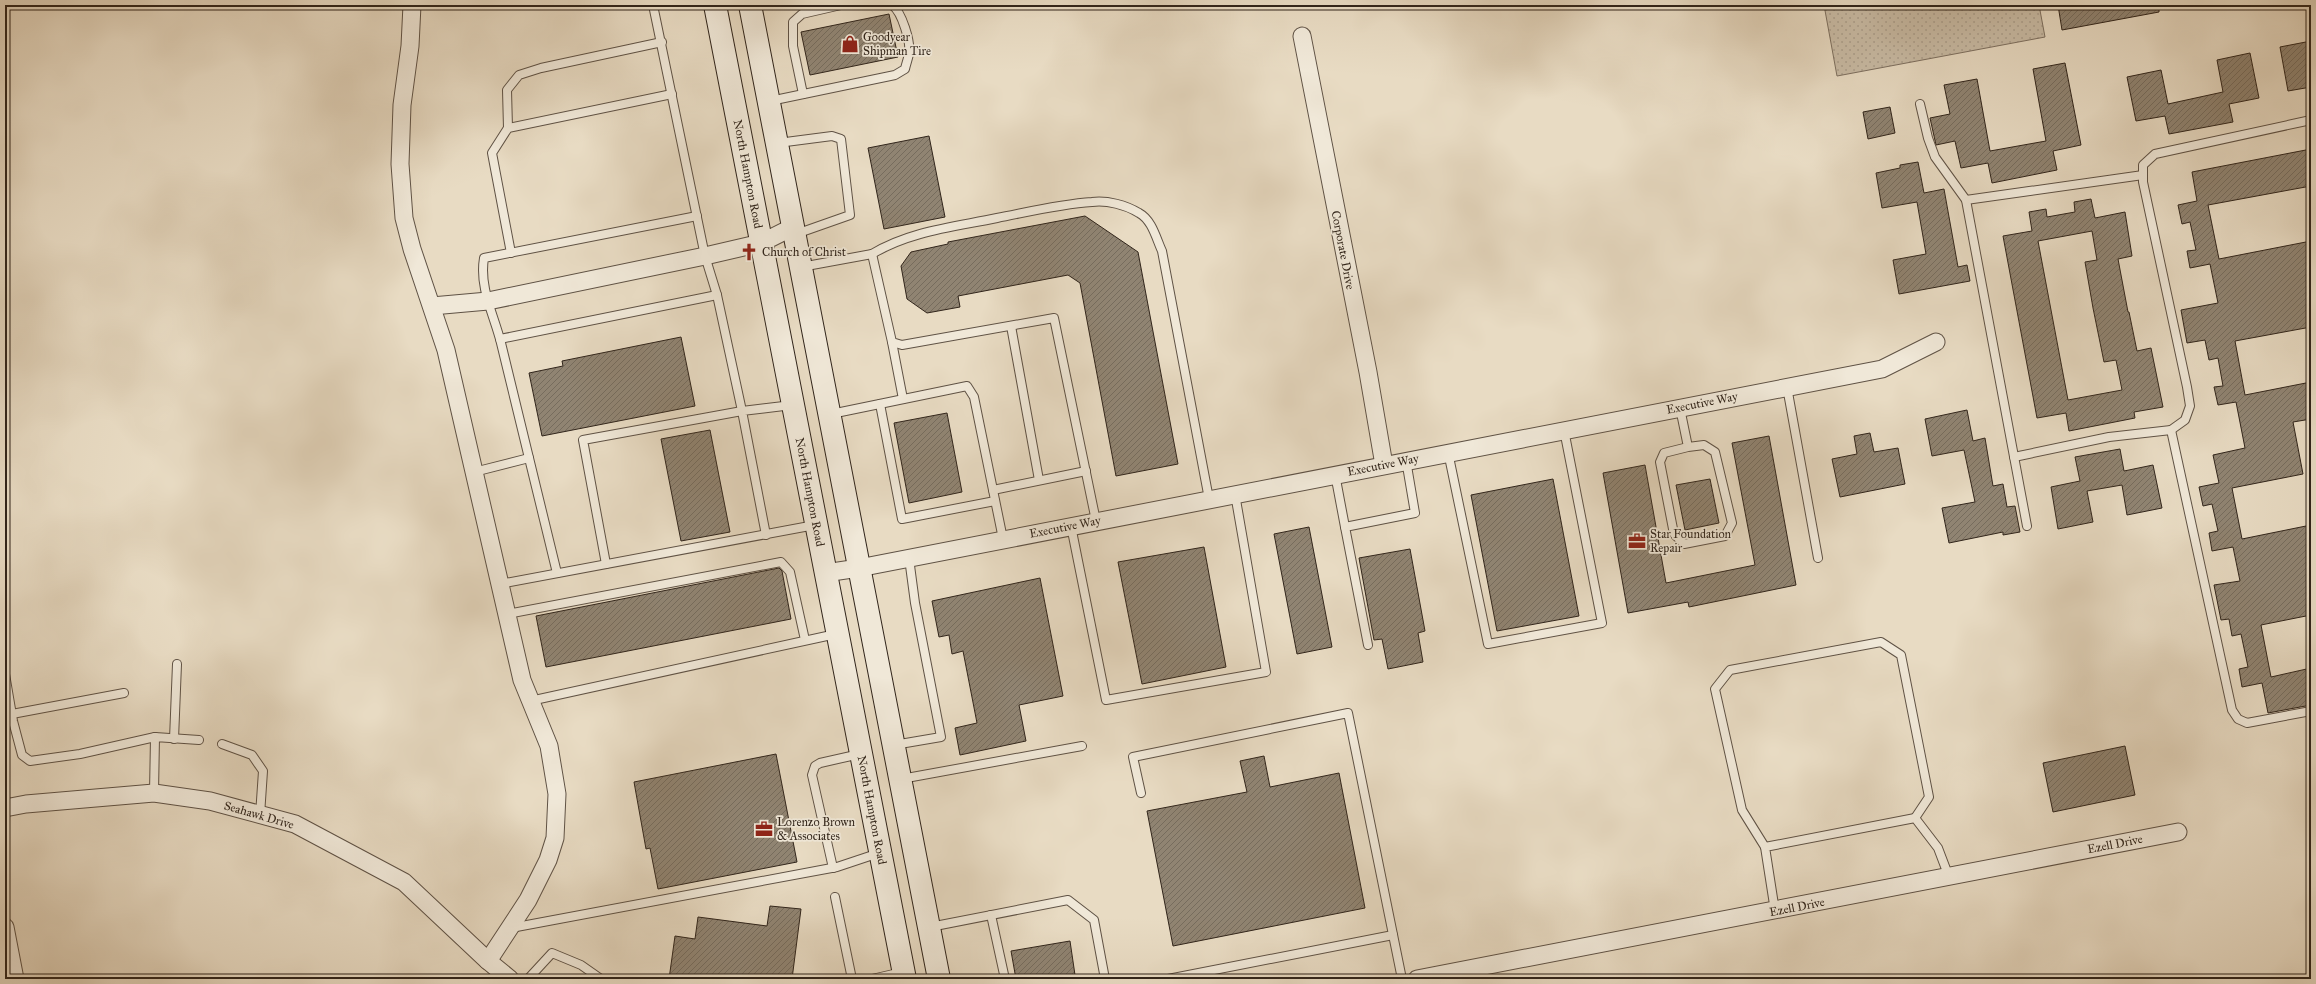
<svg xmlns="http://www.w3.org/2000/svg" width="2316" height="984" font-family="'IM FELL Great Primer',serif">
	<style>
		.grass { fill: url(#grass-dots); stroke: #7d7060 }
		.building { fill: url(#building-hatch); stroke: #31251b; fill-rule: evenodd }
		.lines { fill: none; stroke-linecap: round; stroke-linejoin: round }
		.lane-casing { stroke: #5f5245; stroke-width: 10 }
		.street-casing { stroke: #5f5245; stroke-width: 19 }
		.secondary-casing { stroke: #31251b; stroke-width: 24 }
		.lane { stroke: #f0e8d8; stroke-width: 8 }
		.street { stroke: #f0e8d8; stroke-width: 17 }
		.secondary { stroke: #f0e8d8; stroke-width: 22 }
		.labels { text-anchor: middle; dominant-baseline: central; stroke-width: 3.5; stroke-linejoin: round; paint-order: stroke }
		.poi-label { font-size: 12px; fill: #31251b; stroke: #f0e8d8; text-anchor: start }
		.street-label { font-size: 12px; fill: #31251b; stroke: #f0e8d8 }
	</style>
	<defs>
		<pattern id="grass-dots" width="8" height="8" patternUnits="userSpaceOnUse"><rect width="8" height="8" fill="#c9bca6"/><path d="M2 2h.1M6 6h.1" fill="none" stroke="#ada18e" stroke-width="1.8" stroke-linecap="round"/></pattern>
		<pattern id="building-hatch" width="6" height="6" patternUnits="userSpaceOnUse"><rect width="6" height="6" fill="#908472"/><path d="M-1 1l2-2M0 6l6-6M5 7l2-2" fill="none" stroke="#766c5d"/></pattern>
	</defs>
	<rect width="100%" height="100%" fill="#e8dbc3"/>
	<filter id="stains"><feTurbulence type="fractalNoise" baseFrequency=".005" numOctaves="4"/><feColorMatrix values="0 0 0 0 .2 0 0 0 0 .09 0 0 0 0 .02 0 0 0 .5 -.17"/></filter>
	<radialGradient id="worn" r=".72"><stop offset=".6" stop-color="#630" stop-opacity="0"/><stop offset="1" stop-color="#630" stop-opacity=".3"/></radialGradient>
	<path class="grass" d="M1824 5H2039L2045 37 1837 76Z"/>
	<g class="building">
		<path d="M2058 5H2159V12L2062 30Z"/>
		<path d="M889 14 898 57 810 75 801 32Z"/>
		<path d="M2311 41V87L2288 91 2280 47Z"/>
		<path d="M2250 53 2259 98 2229 104 2233 122 2169 134 2165 116 2136 121 2127 77 2161 70 2168 104 2223 92 2217 60Z"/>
		<path d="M2065 63 2081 145 2053 151 2057 170 1992 183 1988 163 1961 168 1955 141 1936 145 1930 118 1950 114 1944 85 1977 79 1990 151 2046 141 2033 69Z"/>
		<path d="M1890 107 1895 133 1868 139 1863 112Z"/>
		<path d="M929 136 945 217 884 229 868 148Z"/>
		<path d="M2311 149V186L2208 205 2219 259 2311 241V327L2235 341 2245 395 2311 382V419L2293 422 2303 474 2232 488 2242 539 2311 525V615L2261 625 2271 677 2311 668V705L2268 713 2262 683 2242 687 2239 669 2248 667 2241 634 2232 636 2229 619 2221 620 2214 585 2240 581 2233 547 2212 551 2209 533 2218 531 2212 504 2203 506 2199 487 2219 483 2213 455 2245 448 2236 402 2218 405 2214 387 2223 386 2218 358 2209 360 2205 340 2187 343 2181 310 2218 303 2210 264 2190 268 2187 251 2196 250 2190 222 2182 224 2178 205 2197 201 2192 172Z"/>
		<path d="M1918 162 1924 193 1944 189 1958 267 1967 265 1970 281 1899 294 1893 260 1926 254 1917 202 1882 208 1876 173 1900 168V165Z"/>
		<path d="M2091 199 2095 218 2125 212 2132 256 2118 259 2128 312H2129L2137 351 2151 348 2163 407 2134 412 2135 418 2069 431 2066 413 2037 418 2003 236 2032 231 2029 212 2046 209 2047 217 2075 212 2074 202ZM2092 231 2097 260 2085 262 2093 308 2104 362 2116 360 2122 390 2068 400 2038 241Z"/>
		<path d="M1085 216 1138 252 1178 464 1116 476 1080 283 1068 275 958 296 960 307 927 313 907 299 901 266 911 252 948 244V242Z"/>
		<path d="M681 337 695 406 542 436 529 373 563 366 562 361Z"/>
		<path d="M1967 410 1973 441 1985 438 1993 486 2003 484 2007 507 2015 506 2020 532 2003 535V532L1949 543 1942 508 1975 502 1964 450 1932 456 1925 419Z"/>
		<path d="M947 413 962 492 909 503 894 423Z"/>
		<path d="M710 430 730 532 681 541 661 439Z"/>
		<path d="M1870 433 1874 452 1898 448 1905 484 1840 497 1832 459 1857 454 1854 436Z"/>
		<path d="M1769 436 1796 585 1689 607 1688 602 1628 613 1603 473 1645 465 1666 583 1755 565 1732 443Z"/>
		<path d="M2120 449 2124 471 2153 465 2162 508 2127 515 2122 485 2087 491 2093 522 2058 529 2051 487 2080 481 2075 457Z"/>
		<path d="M1553 479 1579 616 1497 631 1471 495Z"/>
		<path d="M1710 479 1719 523 1685 530 1676 485Z"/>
		<path d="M1309 527 1332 647 1297 654 1274 534Z"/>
		<path d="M1204 547 1226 667 1142 684 1118 562Z"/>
		<path d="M1410 549 1425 631 1418 633 1423 662 1388 669 1382 639 1374 640 1359 558Z"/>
		<path d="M779 568 782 571 791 619 546 667 536 616Z"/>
		<path d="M1040 578 1063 696 1019 705 1026 741 960 755 955 728 977 723 963 651 952 654 949 635 939 637 932 601Z"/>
		<path d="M2125 746 2135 795 2053 812 2043 763Z"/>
		<path d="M776 754 797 862 658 889 650 848 646 849 634 782Z"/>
		<path d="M1264 756 1270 787 1339 773 1365 908 1173 946 1147 811 1247 792 1240 761Z"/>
		<path d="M770 906 801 909 792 979H669L675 936 695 939 698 917 767 926Z"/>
		<path d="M1070 941 1075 975 1048 979H1016L1011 951Z"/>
	</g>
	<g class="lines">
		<g class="lane-casing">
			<g id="lane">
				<path d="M803 94 793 46V22L802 14 841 5"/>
				<path d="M770 101 895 75 905 69C906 64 908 59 909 54 911 42 902 12 892 5"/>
				<path d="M1920 104 1928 138 1935 157 1966 200 2027 526"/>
				<path d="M508 128 507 90 519 75 541 68 662 42"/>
				<path d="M778 143 832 136 841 139 850 215 796 234"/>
				<path d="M1966 200 2143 175"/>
				<path d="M511 253 492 153 508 128 672 94"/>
				<path d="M872 254C910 231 954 227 997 218 1028 212 1060 204 1092 202 1107 200 1126 205 1139 213 1152 220 1156 238 1162 251L1209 499"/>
				<path d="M801 267 872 254 892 342 902 345 1054 318 1096 521"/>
				<path d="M1011 326 1039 480"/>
				<path d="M500 339 717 295"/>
				<path d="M892 342 903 399"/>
				<path d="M1787 387 1818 558"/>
				<path d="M880 404 902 519 995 501"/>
				<path d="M1680 408 1688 447 1664 453 1660 462 1674 534 1684 544 1725 536 1732 523 1715 452 1704 445 1688 447"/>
				<path d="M831 414 967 386 974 397 1003 539"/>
				<path d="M2171 430 2232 710 2238 719 2247 723 2311 711"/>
				<path d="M1448 452 1488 644 1602 623 1564 430"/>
				<path d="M2014 457 2109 437 2171 430 2185 420 2190 406 2187 387 2143 182V165L2155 154 2311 120"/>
				<path d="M474 472 529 458"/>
				<path d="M1335 474 1345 527 1415 513 1406 460"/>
				<path d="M993 490 1086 471"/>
				<path d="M1071 526 1106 700 1266 672 1235 494"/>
				<path d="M1345 527 1368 645"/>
				<path d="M766 535 742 411 792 405"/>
				<path d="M606 564 583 440 742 411 717 295 705 256 653 5"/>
				<path d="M557 573C538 497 520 420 501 343 494 315 479 288 484 258L697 216"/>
				<path d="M500 584 815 525"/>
				<path d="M507 614 781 562 790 572 805 640"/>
				<path d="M5 674 13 721 22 755 30 761 80 754 155 737"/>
				<path d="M530 701 836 634"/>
				<path d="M12 714 124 693"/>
				<path d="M174 739 177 664"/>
				<path d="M222 744 252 755 263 771 260 815"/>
				<path d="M894 745 941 737 915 603 909 558"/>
				<path d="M901 779 1082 746"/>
				<path d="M154 793 155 737 199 740"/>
				<path d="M1141 793 1133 757 1348 713 1402 979"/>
				<path d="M1765 847 1742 810 1715 689 1730 670 1881 642 1901 655 1929 797 1915 818"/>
				<path d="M833 868 812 775 815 766 820 763 860 754"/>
				<path d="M835 897 852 979"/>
				<path d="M1775 911 1765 847 1915 818 1938 848 1949 877"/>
				<path d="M991 915 1005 979"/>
				<path d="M930 927 1068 900 1094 920 1105 979"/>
				<path d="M511 928 837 867 879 853"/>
				<path d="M528 979 552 953 581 965 601 979"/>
				<path d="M872 979 902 972"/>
				<path d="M1168 979 1393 935"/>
			</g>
		</g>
		<g class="street-casing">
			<g id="street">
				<path d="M412 5 410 46 402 105 400 164 404 218 412 249 446 350 522 680 549 746 557 794 555 838 548 860 528 900 488 961"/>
				<path d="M1302 36 1368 372 1384 465"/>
				<path d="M432 306 488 301 705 256 761 243 793 227"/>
				<path d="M825 573 859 568 1882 369 1936 342"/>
				<path d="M5 808 26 804 154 793 210 801 295 824 404 882 488 961 510 979"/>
				<path d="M5 927 15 979"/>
				<path d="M1417 979 2178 832"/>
			</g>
		</g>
		<g class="secondary-casing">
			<g id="secondary">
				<path d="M715 5 905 979"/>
				<path d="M750 5 939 979"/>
			</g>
		</g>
		<use href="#lane" class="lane"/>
		<use href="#street" class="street"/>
		<use href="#secondary" class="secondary"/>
	</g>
	<defs>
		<g id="shop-bare" transform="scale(1.38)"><path d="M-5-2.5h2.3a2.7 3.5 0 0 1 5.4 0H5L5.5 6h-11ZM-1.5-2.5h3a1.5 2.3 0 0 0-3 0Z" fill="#8f2418" stroke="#f0e8d8" stroke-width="2.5" paint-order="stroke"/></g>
		<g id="church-bare" transform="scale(1.38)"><path d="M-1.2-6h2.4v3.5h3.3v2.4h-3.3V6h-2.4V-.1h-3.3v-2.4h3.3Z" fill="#8f2418" stroke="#f0e8d8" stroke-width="2.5" paint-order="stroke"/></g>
		<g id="office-bare" transform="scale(1.38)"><path d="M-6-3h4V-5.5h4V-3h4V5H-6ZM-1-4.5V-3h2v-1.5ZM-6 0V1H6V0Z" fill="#8f2418" stroke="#f0e8d8" stroke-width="2.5" paint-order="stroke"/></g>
	</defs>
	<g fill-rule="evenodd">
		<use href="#shop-bare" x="850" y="44"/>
		<use href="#church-bare" x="749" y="252"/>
		<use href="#office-bare" x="1637" y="541"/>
		<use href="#office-bare" x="764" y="829"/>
	</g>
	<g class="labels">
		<g class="poi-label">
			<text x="863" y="37">Goodyear<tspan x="863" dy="14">Shipman Tire</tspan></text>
			<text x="762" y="252">Church of Christ</text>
			<text x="1650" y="534">Star Foundation<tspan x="1650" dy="14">Repair</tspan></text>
			<text x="777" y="822">Lorenzo Brown<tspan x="777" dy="14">&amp; Associates</tspan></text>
		</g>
		<g class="street-label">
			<text transform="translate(748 174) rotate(79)">North Hampton Road</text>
			<text transform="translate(1343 250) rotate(79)">Corporate Drive</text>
			<text transform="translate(1702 403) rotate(-11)">Executive Way</text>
			<text transform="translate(1383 465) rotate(-11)">Executive Way</text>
			<text transform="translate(810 492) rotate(79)">North Hampton Road</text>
			<text transform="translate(1065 527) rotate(-11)">Executive Way</text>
			<text transform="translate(872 810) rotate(79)">North Hampton Road</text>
			<text transform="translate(259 815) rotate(16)">Seahawk Drive</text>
			<text transform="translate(2115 844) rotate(-11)">Ezell Drive</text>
			<text transform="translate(1797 907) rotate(-11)">Ezell Drive</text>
		</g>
	</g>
	<rect width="2316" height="984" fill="none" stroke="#e8dbc3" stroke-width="20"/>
	<rect x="6" y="6" width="2304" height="972" fill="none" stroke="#31251b" stroke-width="2"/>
	<rect x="10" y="10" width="2296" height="964" fill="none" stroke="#31251b"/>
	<rect width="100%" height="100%" filter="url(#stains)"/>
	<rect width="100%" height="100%" fill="url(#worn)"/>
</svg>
